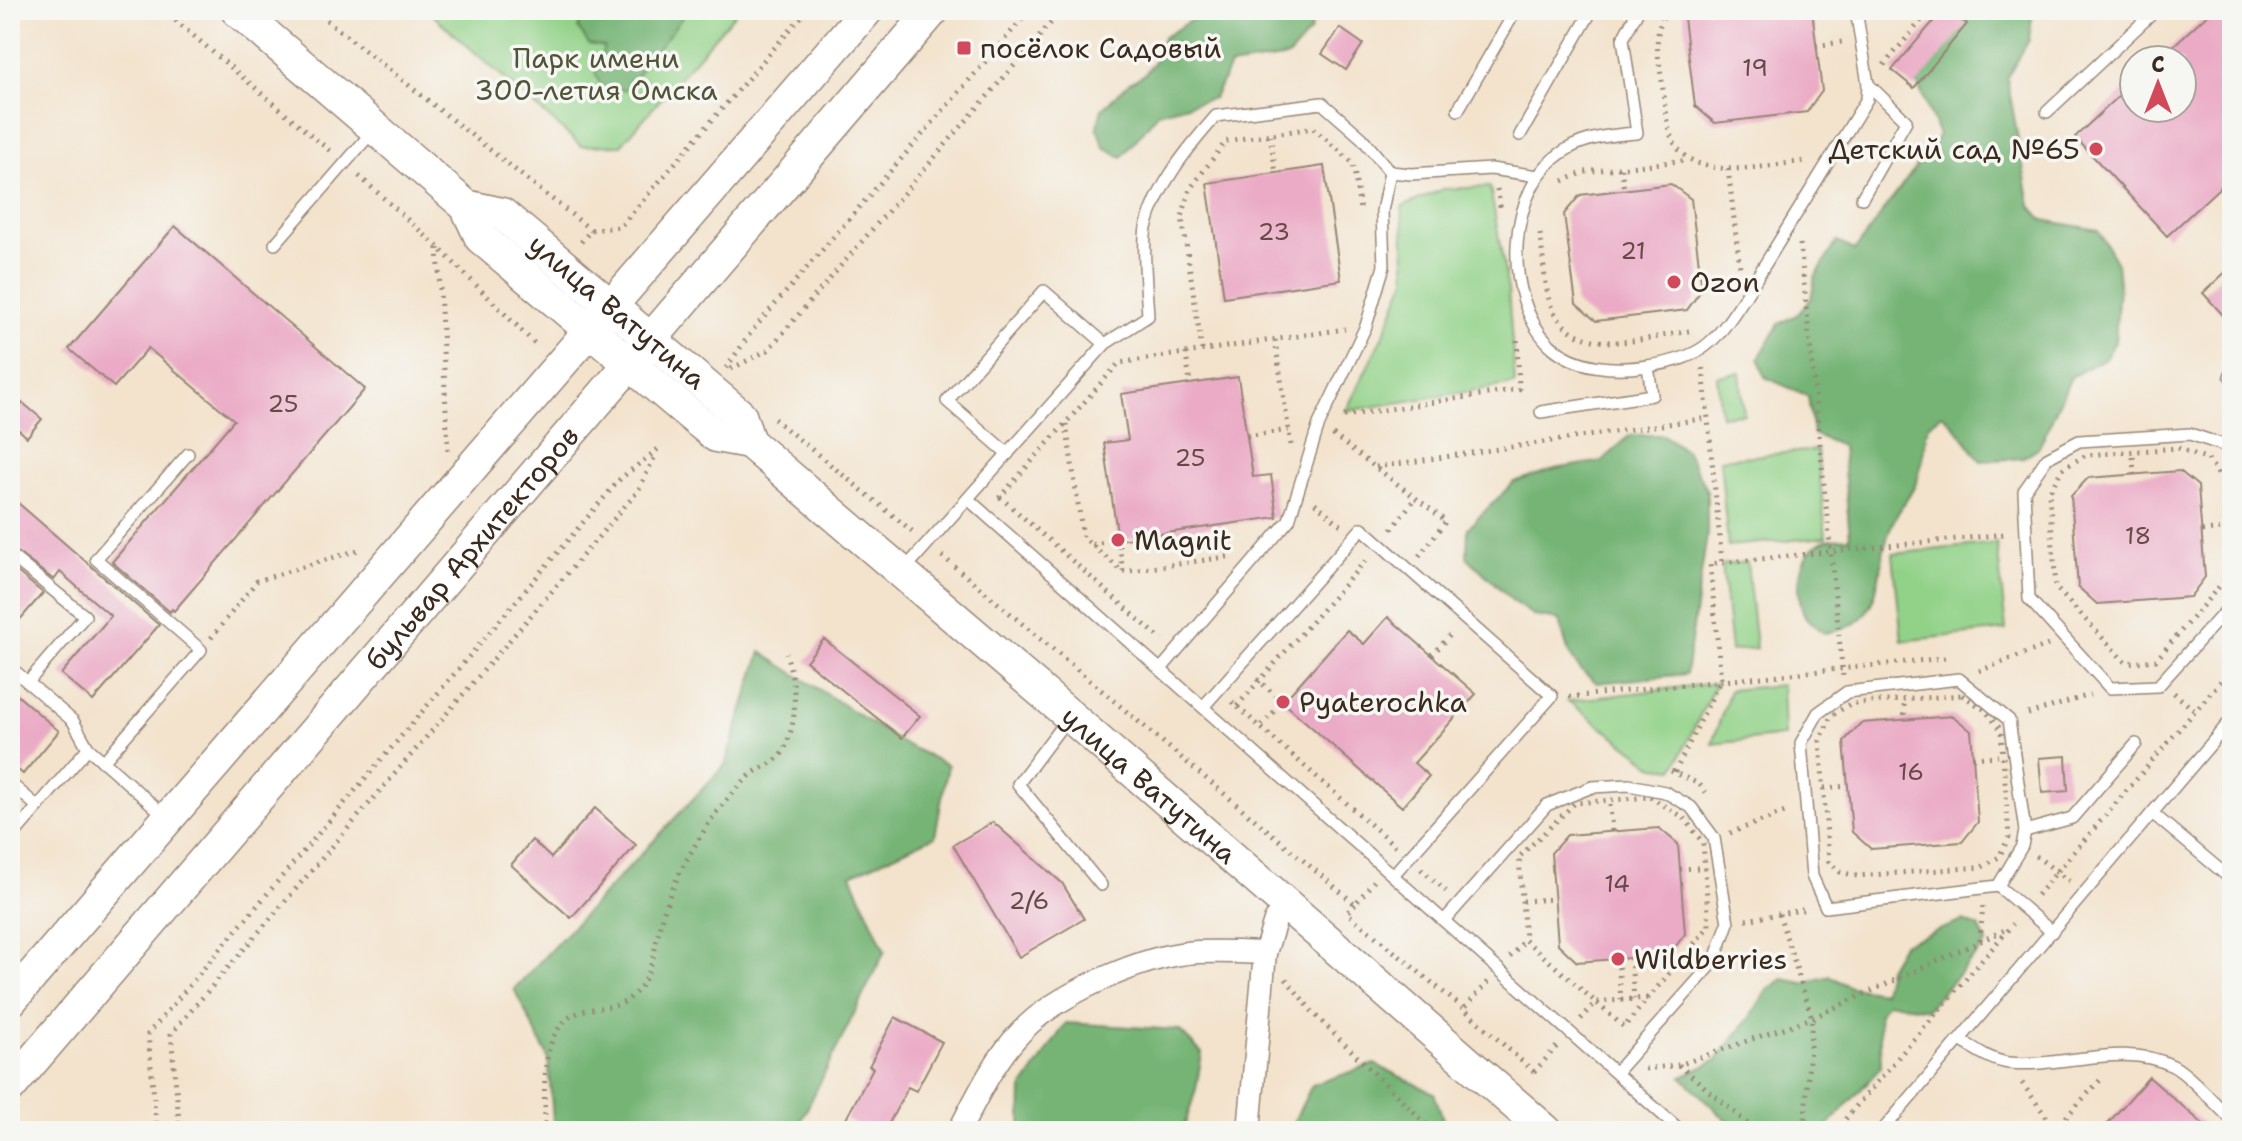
<svg xmlns="http://www.w3.org/2000/svg" width="2242" height="1141" font-family="'Shantell Sans',sans-serif">
	<style>
		.green { fill: #92d288; stroke: #667e53; stroke-width: 2 }
		.forest { fill: #75b474; stroke: #586f49; stroke-width: 2 }
		.building { fill: #ebabc6 }
		.lines { fill: none; stroke-linecap: round; stroke-linejoin: round }
		.service-casing { stroke: #978676; stroke-width: 14 }
		.minor-casing { stroke: #978676; stroke-width: 25 }
		.secondary-casing { stroke: #978676; stroke-width: 35 }
		.path { stroke: #978676; stroke-width: 5; stroke-dasharray: 2 6; stroke-linecap: butt }
		.service { stroke: #fff; stroke-width: 11 }
		.minor { stroke: #fff; stroke-width: 22 }
		.secondary { stroke: #fff; stroke-width: 32 }
		.poi-dot { fill: #d1495b; stroke: #f6f6f2; stroke-width: 3 }
		.labels { text-anchor: middle; dominant-baseline: central; stroke-width: 7; stroke-linejoin: round; paint-order: stroke }
		.number-label { font-size: 24px; fill: #674a48 }
		.poi-label { font-size: 28px; fill: #3b2a1e; stroke: #f6f6f2; text-anchor: start }
		.park-label { font-size: 28px; fill: #515438; stroke: #f6f6f2 }
		.street-label { font-size: 28px; fill: #3b2a1e; stroke: #f6f6f2 }
	</style>
	<rect width="100%" height="100%" fill="#f6f6f2"/>
	<filter id="ink" filterUnits="userSpaceOnUse"><feTurbulence type="fractalNoise" baseFrequency=".0125" numOctaves="2"/><feDisplacementMap in="SourceGraphic" scale="16" xChannelSelector="R" yChannelSelector="G"/><feConvolveMatrix kernelMatrix="1 2 1 2 8 2 1 2 1" color-interpolation-filters="sRGB"/></filter>
	<filter id="wash" filterUnits="userSpaceOnUse"><feTurbulence type="fractalNoise" baseFrequency=".006" numOctaves="4" result="noise"/><feDisplacementMap in="SourceGraphic" scale="32" xChannelSelector="R" yChannelSelector="G"/><feGaussianBlur stdDeviation="1.8" result="paint"/><feColorMatrix in="noise" values="0 0 0 0 0 0 0 0 0 0 0 0 0 0 0 0 0 1.4 0 .05"/><feComposite in="paint" operator="in"/></filter>
	<g filter="url(#wash)">
		<rect width="100%" height="100%" fill="#f3e3cd"/>
		<g class="green">
			<path d="M427 10H738L621 145 581 146Z"/>
			<path d="M1490 187 1508 290 1515 384 1346 411 1385 331 1406 278 1402 207 1443 189Z"/>
			<path d="M1740 373 1744 414 1721 416 1717 376Z"/>
			<path d="M1817 450 1826 537 1728 546 1720 459Z"/>
			<path d="M1997 543 2006 630 1902 641 1893 554Z"/>
			<path d="M1747 562 1756 648 1731 651 1722 565Z"/>
			<path d="M1716 683 1674 769 1655 767 1568 701Z"/>
			<path d="M1782 685 1784 736 1712 744 1730 690Z"/>
		</g>
		<g class="forest">
			<path d="M584 10H688L625 90 602 88 595 73 604 47 589 44 578 28Z"/>
			<path d="M1207 10H1315L1310 32 1288 57 1230 66 1214 98 1158 113 1122 157 1104 147 1097 128 1102 109 1129 83 1145 74 1157 57 1163 38Z"/>
			<path d="M1953 10H2033L2029 40 2007 78 2030 205 2043 220 2098 230 2117 263 2119 285 2115 342 2105 358 2071 377 2039 447 2022 458 1981 461C1967 445 1959 427 1942 414L1928 426C1924 443 1923 464 1917 481 1910 498 1896 512 1890 529 1873 574 1887 627 1824 633 1818 628 1809 623 1805 616 1794 593 1797 552 1824 541 1831 538 1842 539 1850 538L1842 446 1813 434 1808 396 1765 377 1759 358 1779 324 1798 314 1811 299 1815 277 1837 242 1855 250 1939 135 1911 68 1948 33Z"/>
			<path d="M1630 435H1663L1687 452 1707 491V535L1686 674 1597 683C1569 663 1567 652 1560 620L1534 616 1514 602 1467 557 1468 528 1514 482 1555 469 1603 461Z"/>
			<path d="M761 652 904 744 948 765 935 836 851 875 885 951 796 1131H554L548 1057 514 989 725 765Z"/>
			<path d="M1963 921 1979 927 1987 943 1927 1009 1887 1002 1879 1014 1881 1067 1824 1131H1737L1682 1077 1717 1060 1750 1017 1768 989 1783 979 1803 983 1830 976 1850 987 1883 992 1888 968 1902 944Z"/>
			<path d="M1066 1023 1179 1030 1202 1053 1196 1089 1183 1131H1021L1022 1089Z"/>
			<path d="M1374 1064 1434 1093 1447 1131H1289L1312 1085Z"/>
		</g>
		<g id="blocks">
			<g class="building">
				<path d="M1683 10H1812L1822 91 1807 112 1715 123 1695 106Z"/>
				<path d="M1943 10H1950L1967 24 1914 88 1892 70Z"/>
				<path d="M2212 10H2232V176L2167 236 2075 137 2134 82V108H2182V60H2158Z"/>
				<path d="M1340 28 1363 44 1346 70 1322 54Z"/>
				<path d="M1324 166 1341 280 1224 297 1207 183Z"/>
				<path d="M1671 184 1691 199 1702 289 1687 310 1596 321 1576 304 1564 214 1580 195Z"/>
				<path d="M175 226 365 389 174 611 172 609 170 612 112 562 234 420 148 348 114 387 69 349Z"/>
				<path d="M2232 266V325L2203 293Z"/>
				<path d="M1238 377 1253 477 1271 475 1277 517 1118 540 1104 443 1128 440 1121 394Z"/>
				<path d="M23 403 42 419 27 437 10 422V418Z"/>
				<path d="M2180 471 2198 486 2205 577 2190 597 2097 604 2078 587 2071 496 2088 478Z"/>
				<path d="M10 496 159 625 93 701 61 674 111 616 60 572 54 580 10 547Z"/>
				<path d="M10 566 43 593 10 631Z"/>
				<path d="M1388 617 1476 694 1414 763 1429 776 1402 807 1283 702 1347 630 1364 644Z"/>
				<path d="M824 639 920 716 902 738 806 661Z"/>
				<path d="M10 689 59 731 23 774 10 763Z"/>
				<path d="M1953 716 1971 731 1978 822 1962 842 1871 849 1852 832 1844 741 1861 723Z"/>
				<path d="M2066 756 2068 791 2042 793 2039 758Z"/>
				<path d="M595 808 636 845 571 918 511 865 532 840 551 858Z"/>
				<path d="M993 822 1062 883 1084 919 1019 957 953 845Z"/>
				<path d="M1659 828 1678 844 1685 934 1669 955 1577 962 1558 944 1551 853 1567 835Z"/>
				<path d="M895 1017 942 1042 916 1091 908 1087 885 1131H870L846 1119 873 1068 869 1066Z"/>
				<path d="M2149 1077 2211 1131H2101Z"/>
			</g>
		</g>
	</g>
	<g filter="url(#ink)">
		<use href="#blocks" fill-opacity="0" stroke="#978676" stroke-width="2"/>
		<g class="lines">
			<g class="service-casing">
				<g id="service">
					<path d="M1638 10 1623 39 1637 133C1613 135 1587 137 1566 150 1505 186 1502 298 1550 345 1576 369 1615 371 1648 366 1702 358 1714 344 1743 300L1867 99 1868 84 1856 10"/>
					<path d="M1458 110 1516 10"/>
					<path d="M2047 112 2156 10"/>
					<path d="M1520 135 1592 10"/>
					<path d="M1862 198 1906 121 1868 84"/>
					<path d="M275 244 373 131"/>
					<path d="M2232 373 2230 376 2232 377"/>
					<path d="M1541 412 1652 395 1648 366"/>
					<path d="M2232 448 2190 434 2079 441 2047 458 2024 491 2029 599 2110 688 2158 686 2232 604"/>
					<path d="M1008 454 947 401 1044 291 1105 344"/>
					<path d="M968 499 1681 1131"/>
					<path d="M10 555 85 616 28 682"/>
					<path d="M904 570 1105 344 1148 316C1147 296 1142 245 1146 228 1157 185 1188 148 1216 116L1322 103 1362 138 1390 172 1411 174 1491 169 1538 176"/>
					<path d="M10 667 73 721 88 748 164 815"/>
					<path d="M1161 669 1289 520 1319 424 1366 326 1384 266 1382 211 1390 172"/>
					<path d="M1959 679 2009 720 2025 831 2022 846 1998 886 1826 907 1812 876 1801 743 1818 713 1847 692Z"/>
					<path d="M1203 707 1362 528 1380 544 1552 696 1393 875"/>
					<path d="M1067 719 1018 784 1101 885"/>
					<path d="M103 762 201 650 96 559 188 454"/>
					<path d="M10 783 38 807"/>
					<path d="M2152 813 2232 880"/>
					<path d="M2025 831 2072 818 2136 744"/>
					<path d="M10 839 88 748"/>
					<path d="M1998 886 2052 932"/>
					<path d="M1444 921 1547 805 1592 787 1629 785 1665 792 1691 807 1714 838 1728 923 1714 962 1616 1072"/>
					<path d="M1960 1040C1975 1049 1991 1061 2009 1063 2063 1068 2124 1041 2173 1066 2190 1075 2217 1106 2232 1120"/>
					<path d="M1882 1131 2232 719"/>
				</g>
			</g>
			<g class="minor-casing">
				<g id="minor">
					<path d="M959 1131C977 1097 994 1060 1021 1032 1056 994 1145 955 1197 952 1219 951 1243 952 1265 953"/>
					<path d="M1249 1131 1265 953 1275 921 1284 904"/>
				</g>
			</g>
			<g class="secondary-casing">
				<g id="secondary">
					<path d="M237 10 466 206 481 238 688 413 716 436 749 442"/>
					<path id="s1" d="M466 206 502 214 740 415 749 442 1070 716 1546 1131"/>
					<path d="M10 1001 867 10"/>
					<path id="s2" d="M10 1087 933 10"/>
				</g>
			</g>
			<g class="path">
				<path d="M163 10 330 151"/>
				<path d="M314 10 591 230"/>
				<path d="M1667 10C1652 33 1658 55 1662 81 1664 97 1665 115 1669 130 1685 188 1763 165 1806 161"/>
				<path d="M1816 46 1842 42"/>
				<path d="M1884 65 1930 10"/>
				<path d="M1270 135 1276 173"/>
				<path d="M1621 168 1624 190"/>
				<path d="M1728 169 1740 268"/>
				<path d="M359 176 438 247 537 346"/>
				<path d="M1563 181 1585 172 1688 160"/>
				<path d="M1497 189 1501 211"/>
				<path d="M1540 234C1543 252 1545 294 1552 308 1578 361 1645 338 1689 331"/>
				<path d="M581 242 591 230 620 227 807 10"/>
				<path d="M1800 244 1843 676"/>
				<path d="M438 248 448 450"/>
				<path d="M1275 340 1291 445"/>
				<path d="M1202 350 1182 217 1190 189 1226 141 1313 128 1353 163 1360 210"/>
				<path d="M1186 353 1190 384"/>
				<path d="M726 368 752 331 1030 10"/>
				<path d="M1703 368 1722 562"/>
				<path d="M731 369 768 350 1062 10"/>
				<path d="M1344 416 1519 389 1517 335"/>
				<path d="M774 419 912 531"/>
				<path d="M1066 424 1083 537 1123 572"/>
				<path d="M1333 435 1446 521 1419 556"/>
				<path d="M1247 436 1289 430"/>
				<path d="M2178 448 2208 459 2222 480 2229 575 2156 660 2126 663 2056 588 2049 493 2062 469 2086 455Z"/>
				<path d="M2133 457 2134 474"/>
				<path d="M1376 467 1708 418"/>
				<path d="M1000 497 1162 640"/>
				<path d="M999 498 1119 363 1345 329"/>
				<path d="M1315 503 1341 525"/>
				<path d="M1392 529 1415 498"/>
				<path d="M2202 531 2226 529"/>
				<path d="M1092 544 1118 540 1123 571"/>
				<path d="M942 556 1355 904 1374 881"/>
				<path d="M1123 572 1233 556"/>
				<path d="M211 638 257 581 358 550"/>
				<path d="M1432 655 1453 632"/>
				<path d="M1979 671 2048 645"/>
				<path d="M1257 679 1283 702 1260 727"/>
				<path d="M2174 693 2195 711"/>
				<path d="M1962 695 1985 710 2001 730 2009 837 1999 857 1982 867 1857 876 1840 872 1829 862 1820 741 1831 716 1850 704Z"/>
				<path d="M1569 697 1945 658"/>
				<path d="M1232 702 1395 846"/>
				<path d="M1904 705 1905 719"/>
				<path d="M1237 706 1368 558"/>
				<path d="M2028 714 2090 695"/>
				<path d="M1973 758 1998 756"/>
				<path d="M1671 771 1699 784 1706 792"/>
				<path d="M1675 772 1721 679 1710 564 2006 534"/>
				<path d="M1824 788 1848 786"/>
				<path d="M1650 797 1683 817 1703 843 1709 926 1624 1027 1525 940 1519 857 1575 803Z"/>
				<path d="M1610 805 1612 832"/>
				<path d="M1730 833 1788 811"/>
				<path d="M2036 856 2069 881"/>
				<path d="M1421 869 1446 891"/>
				<path d="M1680 869 1700 868"/>
				<path d="M2037 895 2232 668"/>
				<path d="M1523 901 1554 899"/>
				<path d="M1355 904 1347 913 1464 1009"/>
				<path d="M1779 914 1812 1018 1804 1131"/>
				<path d="M1746 920 1807 909"/>
				<path d="M1980 940 1983 905"/>
				<path d="M1510 957 1525 940"/>
				<path d="M1631 958 1634 999"/>
				<path d="M1618 959 1621 1000"/>
				<path d="M1286 979 1315 1015 1433 1131"/>
				<path d="M1488 982 1464 1009 1534 1072"/>
				<path d="M1581 1019 1596 1002 1648 998"/>
				<path d="M1679 1065 1756 1131"/>
				<path d="M1645 1069 1679 1065 1812 1018 2007 929"/>
				<path d="M1534 1072 1559 1044"/>
				<path d="M2022 1083 2056 1130"/>
				<path d="M2055 1129 2103 1077"/>
				<path d="M157 1131 148 1034 620 479 658 449"/>
				<path d="M180 1131 171 1034 638 491 656 454"/>
				<path d="M545 1131C545 1091 536 1021 587 1010 611 1005 623 1010 640 987 655 967 655 940 662 917 673 881 694 845 715 814 719 808 746 778 752 774 765 764 778 764 785 748 799 715 796 687 786 653"/>
				<path d="M1434 1131 1486 1126"/>
				<path d="M1835 1131 2013 924"/>
			</g>
			<use href="#service" class="service"/>
			<use href="#minor" class="minor"/>
			<use href="#secondary" class="secondary"/>
		</g>
	</g>
	<g class="poi-dot">
		<rect x="956" y="40" width="16" height="16" rx="4"/>
		<circle cx="2096" cy="149" r="8"/>
		<circle cx="1674" cy="282" r="8"/>
		<circle cx="1118" cy="540" r="8"/>
		<circle cx="1283" cy="702" r="8"/>
		<circle cx="1618" cy="959" r="8"/>
	</g>
	<g class="labels">
		<g class="number-label">
			<text x="1755" y="68">19</text>
			<text x="1274" y="232">23</text>
			<text x="1633" y="251">21</text>
			<text x="283" y="404">25</text>
			<text x="1190" y="458">25</text>
			<text x="2138" y="536">18</text>
			<text x="1911" y="772">16</text>
			<text x="1617" y="884">14</text>
			<text x="1029" y="901">2/6</text>
		</g>
		<g class="poi-label">
			<text x="980" y="48">посёлок Садовый</text>
			<text x="2080" y="149" text-anchor="end">Детский сад №65</text>
			<text x="1690" y="282">Ozon</text>
			<text x="1134" y="540">Magnit</text>
			<text x="1299" y="702">Pyaterochka</text>
			<text x="1634" y="959">Wildberries</text>
		</g>
		<g class="park-label">
			<text x="596" y="58">Парк имени<tspan x="596" dy="32">300-летия Омска</tspan></text>
		</g>
		<g class="street-label">
			<text stroke="none"><textPath href="#s1" startOffset="188">улица Ватутина</textPath></text>
			<text stroke="none"><textPath href="#s2" startOffset="710">бульвар Архитекторов</textPath></text>
			<text stroke="none"><textPath href="#s1" startOffset="904">улица Ватутина</textPath></text>
		</g>
	</g>
	<rect width="2242" height="1141" fill="none" stroke="#f6f6f2" stroke-width="40"/>
	<g transform="translate(2158 84)"><circle r="38" fill="#f6f6f2" stroke="#aba49d" stroke-width="2"/>
	<path d="M0-6L14 30L0 20L-14 30Z" fill="#d1495b"/>
	<text y="-12" font-size="22" font-weight="bold" text-anchor="middle" fill="#3b2a1e">С</text>
	</g>
</svg>
